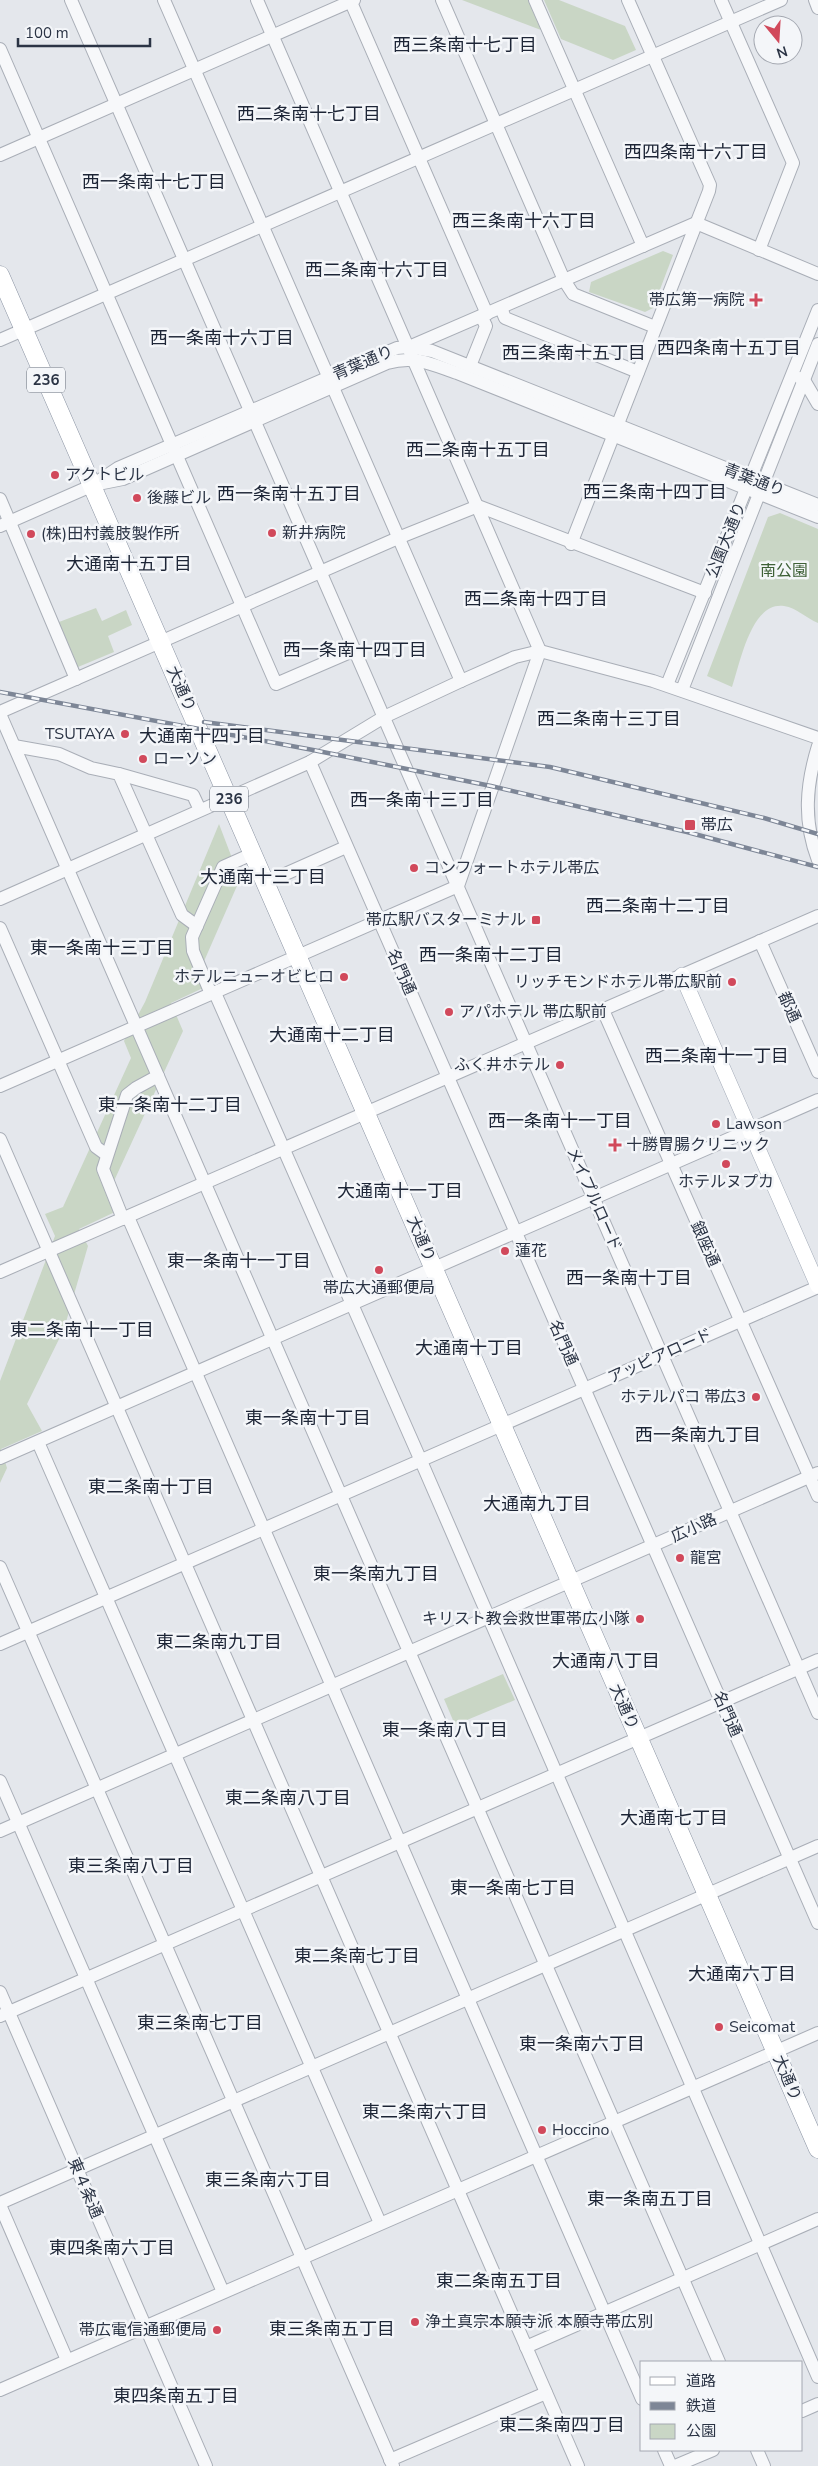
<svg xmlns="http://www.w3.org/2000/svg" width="818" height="2466" font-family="'Nunito Sans','Noto Sans JP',sans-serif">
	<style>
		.green { fill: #c9d6c5 }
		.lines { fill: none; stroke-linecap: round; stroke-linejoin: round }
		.minor-casing { stroke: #a9aeb7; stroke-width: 14 }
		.major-casing { stroke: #a3abb8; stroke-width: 16 }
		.highway-casing { stroke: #8b94a3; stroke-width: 19 }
		.minor { stroke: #f7f8fa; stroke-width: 12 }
		.major { stroke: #fff; stroke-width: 15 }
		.highway { stroke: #fff; stroke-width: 18 }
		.rail-casing { stroke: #7d8696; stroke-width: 4.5 }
		.rail { stroke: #f4f6f9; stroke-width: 2.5; stroke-dasharray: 8; stroke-linecap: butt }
		.poi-dot { fill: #d1495b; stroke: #f4f6f9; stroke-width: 2 }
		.labels { text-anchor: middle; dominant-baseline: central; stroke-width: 5; stroke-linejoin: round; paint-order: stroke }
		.shield { fill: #f4f6f9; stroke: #676e7b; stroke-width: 1 }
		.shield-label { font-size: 15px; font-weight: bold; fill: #2b3445 }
		.poi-label { font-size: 16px; fill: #2b3445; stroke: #f4f6f9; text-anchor: start }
		.street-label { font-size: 16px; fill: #2b3445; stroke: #f4f6f9 }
		.park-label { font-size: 16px; fill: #3f6138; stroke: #f4f6f9 }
		.neighbourhood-label { font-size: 18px; fill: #1d2536; stroke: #f4f6f9 }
	</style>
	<rect width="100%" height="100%" fill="#e4e7ec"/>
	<g class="green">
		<path d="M462 0H528L541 30Z"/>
		<path d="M544 0H559L625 26 636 50 613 60 561 39Z"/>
		<path d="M663 251 673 255 653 308 645 312 589 292 591 282Z"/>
		<path d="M780 513 818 529V623C806 618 797 608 784 606 751 601 740 664 732 687L707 676 768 517Z"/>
		<path d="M96 608 102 621 126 610 132 625 108 636 114 652 78 667 59 622Z"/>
		<path d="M219 824 240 879 198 975 203 988 171 1003 183 1031 108 1194 115 1212 79 1229 88 1246 64 1329 27 1404 42 1431 1 1449 7 1468 0 1483V1381L55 1236 45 1214 63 1207 131 1058 124 1041 145 1002Z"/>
		<path d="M503 1674 515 1700 455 1725 444 1699Z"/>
	</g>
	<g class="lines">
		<g class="minor-casing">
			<g id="minor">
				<path d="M71 0 818 1713"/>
				<path d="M164 0 461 681"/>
				<path d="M350 0 487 314"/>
				<path d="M442 0 564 280 573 294 655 327"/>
				<path d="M535 0 643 246"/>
				<path d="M721 0 793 163 759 250"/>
				<path d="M815 0 818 8"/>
				<path d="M0 49 276 684 355 650"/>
				<path d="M0 155 354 0"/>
				<path d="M501 308 505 318 638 372"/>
				<path d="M0 340 781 0"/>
				<path d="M409 347 696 223 818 274"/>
				<path d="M470 366 486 326 481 316"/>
				<path d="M800 378 804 380 818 404"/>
				<path d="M98 484 123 479 387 363C415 355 431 364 457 373L818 517"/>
				<path d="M0 499 76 679"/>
				<path d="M0 526 91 486 118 468 397 348 409 347 432 351 818 505"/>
				<path d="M571 544 709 191 710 185 628 0"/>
				<path d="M667 685 818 310"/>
				<path d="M682 690 818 344"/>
				<path d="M0 712 398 538 478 506 705 593"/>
				<path d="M0 714 719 2362"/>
				<path d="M14 746 59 754 91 768 119 774 182 915 197 926"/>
				<path d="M818 746C806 785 803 821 818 860"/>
				<path d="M310 762 818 1923"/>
				<path d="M119 774 193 795 200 810"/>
				<path d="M265 883 346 847"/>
				<path d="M0 899 310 762 384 717 461 681 515 657 540 651 653 681 818 738"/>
				<path d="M0 928 96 1147 107 1155"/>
				<path d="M760 941 818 1072"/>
				<path d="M215 993 421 1461 818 2377"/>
				<path d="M211 994 193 951 192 937 223 867 252 854"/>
				<path d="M603 1010 818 1496"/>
				<path d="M0 1086 458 886 540 651 257 0"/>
				<path d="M0 1139 578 2466"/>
				<path d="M128 1217 642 2399"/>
				<path d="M123 1219 103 1169 127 1095 136 1088 158 1076"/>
				<path d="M0 1272 818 916"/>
				<path d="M38 1442 380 2223"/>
				<path d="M0 1458 818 1100"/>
				<path d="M0 1567 393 2466"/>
				<path d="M0 1644 818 1287"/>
				<path d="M0 1781 223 2292"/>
				<path d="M0 1831 818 1473"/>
				<path d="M0 1992 206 2466"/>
				<path d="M0 2016 818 1660"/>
				<path d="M0 2203 818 1846"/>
				<path d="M0 2205 67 2360"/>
				<path d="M526 2347 818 2219"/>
				<path d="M0 2390 818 2033"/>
				<path d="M802 2411 818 2404"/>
				<path d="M664 2450 671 2466"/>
				<path d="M757 2450 764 2466"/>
				<path d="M390 2460 546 2393"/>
				<path d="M675 2466 713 2450"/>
			</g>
		</g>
		<g class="major-casing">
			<path id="major" d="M682 975 818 1286"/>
		</g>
		<g class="highway-casing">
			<path id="highway" d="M0 275 818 2149"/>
		</g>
		<use href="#minor" class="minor"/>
		<use href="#major" class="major"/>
		<use href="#highway" class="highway"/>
		<g class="rail-casing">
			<g id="rail">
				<path d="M0 692 313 750 491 786 687 832 818 867"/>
				<path d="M204 722 550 767 764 818 818 834"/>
			</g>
		</g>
		<use href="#rail" class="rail"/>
	</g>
	<g class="poi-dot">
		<path d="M753.5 292.5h5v5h5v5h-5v5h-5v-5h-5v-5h5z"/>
		<circle cx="55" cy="475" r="5"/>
		<circle cx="137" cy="498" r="5"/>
		<circle cx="272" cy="533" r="5"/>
		<circle cx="31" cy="534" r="5"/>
		<circle cx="125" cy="734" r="5"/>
		<circle cx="143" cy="759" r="5"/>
		<rect x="684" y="819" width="12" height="12" rx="2.5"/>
		<circle cx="414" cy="868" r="5"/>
		<rect x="531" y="915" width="10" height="10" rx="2.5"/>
		<circle cx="344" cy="977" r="5"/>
		<circle cx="732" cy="982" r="5"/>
		<circle cx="449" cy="1012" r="5"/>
		<circle cx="560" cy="1065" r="5"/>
		<circle cx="716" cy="1124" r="5"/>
		<path d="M612.5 1137.5h5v5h5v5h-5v5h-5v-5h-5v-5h5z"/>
		<circle cx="726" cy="1164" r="5"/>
		<circle cx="505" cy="1251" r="5"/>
		<circle cx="379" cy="1270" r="5"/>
		<circle cx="756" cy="1397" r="5"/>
		<circle cx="680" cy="1558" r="5"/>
		<circle cx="640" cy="1619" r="5"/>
		<circle cx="719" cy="2027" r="5"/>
		<circle cx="542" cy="2130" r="5"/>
		<circle cx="415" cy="2322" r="5"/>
		<circle cx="217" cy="2330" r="5"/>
	</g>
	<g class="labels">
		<g class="shield">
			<rect x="27" y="367.5" width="38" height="25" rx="4"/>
			<rect x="210" y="786.5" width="38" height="25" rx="4"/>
		</g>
		<g class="shield-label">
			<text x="46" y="380">236</text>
			<text x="229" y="799">236</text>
		</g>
		<g class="poi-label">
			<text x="745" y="300" text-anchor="end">帯広第一病院</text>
			<text x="65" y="475">アクトビル</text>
			<text x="147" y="498">後藤ビル</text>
			<text x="282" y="533">新井病院</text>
			<text x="41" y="534">(株)田村義肢製作所</text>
			<text x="115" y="734" text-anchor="end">TSUTAYA</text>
			<text x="153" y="759">ローソン</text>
			<text x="701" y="825">帯広</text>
			<text x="424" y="868">コンフォートホテル帯広</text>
			<text x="526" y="920" text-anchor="end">帯広駅バスターミナル</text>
			<text x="334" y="977" text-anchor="end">ホテルニューオビヒロ</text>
			<text x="722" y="982" text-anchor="end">リッチモンドホテル帯広駅前</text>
			<text x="459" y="1012">アパホテル 帯広駅前</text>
			<text x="550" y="1065" text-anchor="end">ふく井ホテル</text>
			<text x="726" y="1124">Lawson</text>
			<text x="626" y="1145">十勝胃腸クリニック</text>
			<text x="726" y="1182" text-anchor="middle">ホテルヌプカ</text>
			<text x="515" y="1251">蓮花</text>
			<text x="379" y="1288" text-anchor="middle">帯広大通郵便局</text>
			<text x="746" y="1397" text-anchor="end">ホテルパコ 帯広3</text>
			<text x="690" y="1558">龍宮</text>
			<text x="630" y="1619" text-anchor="end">キリスト教会救世軍帯広小隊</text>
			<text x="729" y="2027">Seicomat</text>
			<text x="552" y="2130">Hoccino</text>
			<text x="425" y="2322">浄土真宗本願寺派 本願寺帯広別</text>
			<text x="207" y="2330" text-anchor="end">帯広電信通郵便局</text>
		</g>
		<g class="street-label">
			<text transform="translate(363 363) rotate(-23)">青葉通り</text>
			<text transform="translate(754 480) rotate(21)">青葉通り</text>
			<text transform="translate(726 540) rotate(-68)">公園大通り</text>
			<text transform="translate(181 689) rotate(66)">大通り</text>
			<text transform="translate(401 972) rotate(66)">名門通</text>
			<text transform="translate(789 1007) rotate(66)">都通</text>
			<text transform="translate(594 1199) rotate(66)">メイプルロード</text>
			<text transform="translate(421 1239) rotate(67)">大通り</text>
			<text transform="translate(705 1244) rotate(66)">銀座通</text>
			<text transform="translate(563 1343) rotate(66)">名門通</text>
			<text transform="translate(660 1356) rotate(-24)">アッピアロード</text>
			<text transform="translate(694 1528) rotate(-24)">広小路</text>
			<text transform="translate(624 1707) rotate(66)">大通り</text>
			<text transform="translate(727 1714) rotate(66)">名門通</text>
			<text transform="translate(787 2078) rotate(67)">大通り</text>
			<text transform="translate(85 2188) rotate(67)">東４条通</text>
		</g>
		<g class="park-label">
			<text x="784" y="571">南公園</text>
		</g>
		<g class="neighbourhood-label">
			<text x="465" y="45">西三条南十七丁目</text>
			<text x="309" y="114">西二条南十七丁目</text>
			<text x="696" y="152">西四条南十六丁目</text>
			<text x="154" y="182">西一条南十七丁目</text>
			<text x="524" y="221">西三条南十六丁目</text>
			<text x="377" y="270">西二条南十六丁目</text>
			<text x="222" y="338">西一条南十六丁目</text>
			<text x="729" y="348">西四条南十五丁目</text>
			<text x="574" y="353">西三条南十五丁目</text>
			<text x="478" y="450">西二条南十五丁目</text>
			<text x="655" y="492">西三条南十四丁目</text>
			<text x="289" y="494">西一条南十五丁目</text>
			<text x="129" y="564">大通南十五丁目</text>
			<text x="536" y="599">西二条南十四丁目</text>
			<text x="355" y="650">西一条南十四丁目</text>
			<text x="609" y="719">西二条南十三丁目</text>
			<text x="202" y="736">大通南十四丁目</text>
			<text x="422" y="800">西一条南十三丁目</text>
			<text x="263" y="877">大通南十三丁目</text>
			<text x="658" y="906">西二条南十二丁目</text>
			<text x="102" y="948">東一条南十三丁目</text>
			<text x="491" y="955">西一条南十二丁目</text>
			<text x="332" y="1035">大通南十二丁目</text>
			<text x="717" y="1056">西二条南十一丁目</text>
			<text x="170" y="1105">東一条南十二丁目</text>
			<text x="560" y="1121">西一条南十一丁目</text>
			<text x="400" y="1191">大通南十一丁目</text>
			<text x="239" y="1261">東一条南十一丁目</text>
			<text x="629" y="1278">西一条南十丁目</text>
			<text x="82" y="1330">東二条南十一丁目</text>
			<text x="469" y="1348">大通南十丁目</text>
			<text x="308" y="1418">東一条南十丁目</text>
			<text x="698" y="1435">西一条南九丁目</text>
			<text x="151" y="1487">東二条南十丁目</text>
			<text x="537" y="1504">大通南九丁目</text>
			<text x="376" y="1574">東一条南九丁目</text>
			<text x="219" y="1642">東二条南九丁目</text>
			<text x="606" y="1661">大通南八丁目</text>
			<text x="445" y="1730">東一条南八丁目</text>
			<text x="288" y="1798">東二条南八丁目</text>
			<text x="674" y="1818">大通南七丁目</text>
			<text x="131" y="1866">東三条南八丁目</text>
			<text x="513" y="1888">東一条南七丁目</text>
			<text x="357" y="1956">東二条南七丁目</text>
			<text x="742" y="1974">大通南六丁目</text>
			<text x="200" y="2023">東三条南七丁目</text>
			<text x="582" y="2044">東一条南六丁目</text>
			<text x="425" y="2112">東二条南六丁目</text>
			<text x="268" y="2180">東三条南六丁目</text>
			<text x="650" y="2199">東一条南五丁目</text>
			<text x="112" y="2248">東四条南六丁目</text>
			<text x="499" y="2281">東二条南五丁目</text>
			<text x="332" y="2329">東三条南五丁目</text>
			<text x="176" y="2396">東四条南五丁目</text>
			<text x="562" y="2425">東二条南四丁目</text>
		</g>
	</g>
	<rect x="640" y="2361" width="162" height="90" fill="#f4f6f9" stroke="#a4a8b1"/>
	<rect x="650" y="2377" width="25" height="8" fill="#ffffff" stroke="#a4a8b1"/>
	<text x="686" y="2386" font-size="15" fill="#2b3445">道路</text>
	<rect x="650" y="2402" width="25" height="8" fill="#7d8696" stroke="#a4a8b1"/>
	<text x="686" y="2411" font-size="15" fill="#2b3445">鉄道</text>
	<rect x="650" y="2424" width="25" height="15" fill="#c9d6c5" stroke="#a4a8b1"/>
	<text x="686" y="2436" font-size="15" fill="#2b3445">公園</text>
	<g transform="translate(778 40) rotate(162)"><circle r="24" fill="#f4f6f9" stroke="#a4a8b1"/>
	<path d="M0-4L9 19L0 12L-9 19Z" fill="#d1495b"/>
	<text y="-8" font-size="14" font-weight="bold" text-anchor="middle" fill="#2b3445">N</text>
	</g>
	<path d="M18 38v8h132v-8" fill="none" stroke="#2b3445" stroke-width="2.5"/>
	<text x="25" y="38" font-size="15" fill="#2b3445" stroke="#f4f6f9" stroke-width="4" paint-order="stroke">100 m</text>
</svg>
